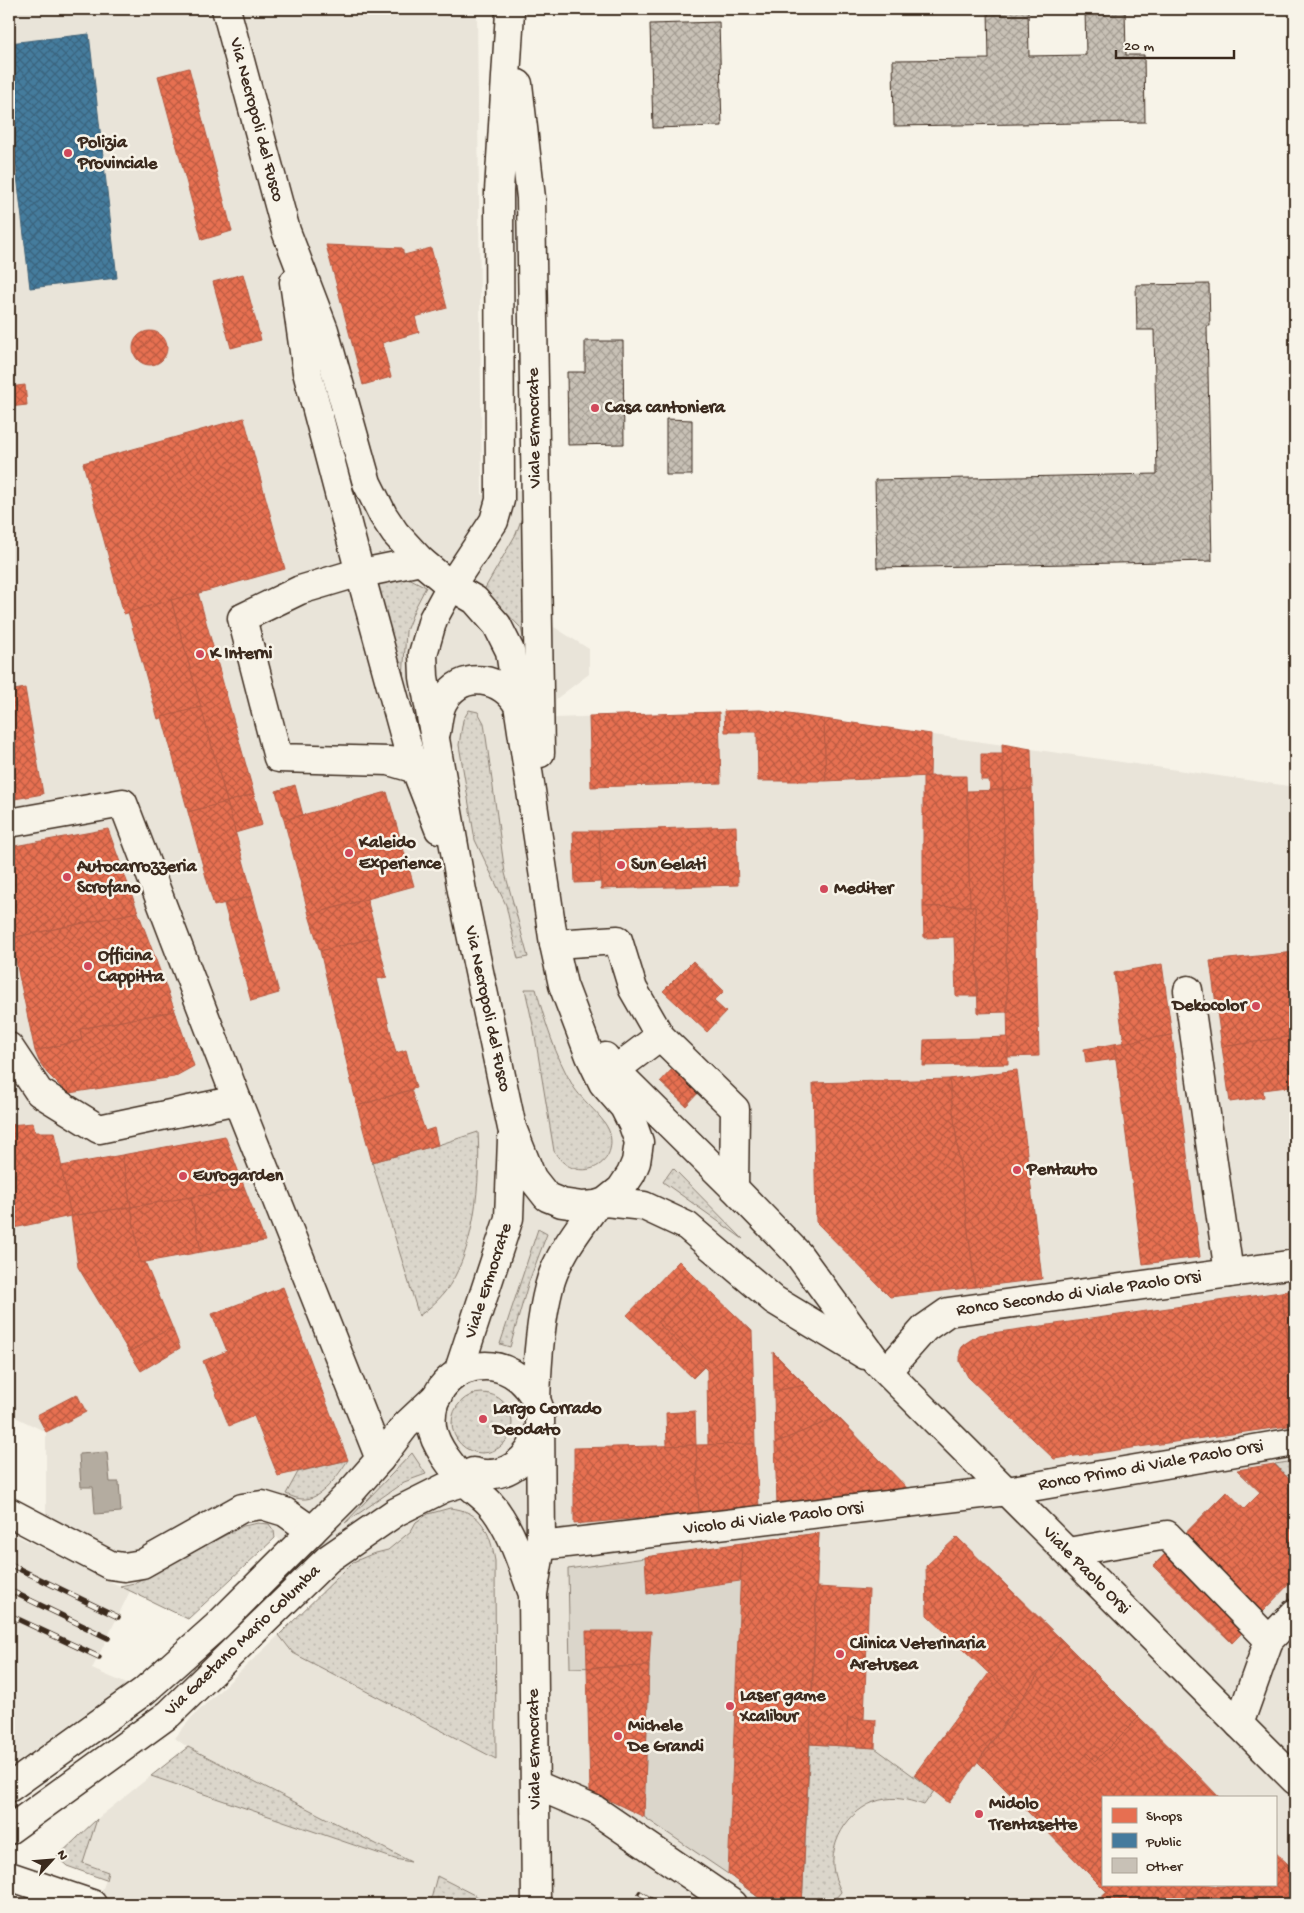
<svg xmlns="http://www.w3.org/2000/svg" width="1304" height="1913" font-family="'Gochi Hand',sans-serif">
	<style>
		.built { fill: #e9e4d9; fill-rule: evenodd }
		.grass { fill: url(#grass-dots); stroke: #8b8074 }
		.pitch { fill: #dbd6cb; stroke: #8b8074 }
		.water { fill: #b4aca0; stroke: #84786c }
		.shops { fill: url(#shops-cross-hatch); stroke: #b35a42 }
		.public { fill: url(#public-cross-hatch); stroke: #426377 }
		.building { fill: url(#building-cross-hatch); stroke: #3b2a1e }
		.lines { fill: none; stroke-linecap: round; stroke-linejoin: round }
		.minor-casing { stroke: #3b2a1e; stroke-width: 31 }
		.major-casing { stroke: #3b2a1e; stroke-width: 31 }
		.minor { stroke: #f7f3e8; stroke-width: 28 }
		.major { stroke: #f7f3e8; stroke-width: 28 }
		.rail-casing { stroke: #3b2a1e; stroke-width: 5.5 }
		.rail { stroke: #f7f3e8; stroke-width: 4; stroke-dasharray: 11; stroke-linecap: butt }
		.poi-dot { fill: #d1495b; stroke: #f7f3e8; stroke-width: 2 }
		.labels { text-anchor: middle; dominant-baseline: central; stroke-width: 5; stroke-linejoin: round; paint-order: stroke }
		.street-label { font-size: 18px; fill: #3b2a1e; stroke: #f7f3e8 }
		.poi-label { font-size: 18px; font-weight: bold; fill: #3b2a1e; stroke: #f7f3e8; text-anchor: start }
	</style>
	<defs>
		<pattern id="grass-dots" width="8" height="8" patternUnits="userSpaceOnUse" patternTransform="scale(1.25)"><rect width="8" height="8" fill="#dbd6cb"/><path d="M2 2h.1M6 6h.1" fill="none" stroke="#bdb8ae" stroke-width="1.8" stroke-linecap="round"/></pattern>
		<pattern id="shops-cross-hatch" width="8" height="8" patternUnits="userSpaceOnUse" patternTransform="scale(1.25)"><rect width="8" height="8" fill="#e76f51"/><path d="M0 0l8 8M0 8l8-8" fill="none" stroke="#bc5b43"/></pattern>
		<pattern id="public-cross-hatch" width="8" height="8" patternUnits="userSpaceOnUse" patternTransform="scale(1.25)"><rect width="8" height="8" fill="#457b9d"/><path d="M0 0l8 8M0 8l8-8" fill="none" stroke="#3b657f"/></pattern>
		<pattern id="building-cross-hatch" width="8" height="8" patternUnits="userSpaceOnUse" patternTransform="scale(1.25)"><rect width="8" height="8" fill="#c8c1b6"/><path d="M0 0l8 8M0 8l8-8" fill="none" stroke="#a49d93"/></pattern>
	</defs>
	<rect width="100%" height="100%" fill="#f7f3e8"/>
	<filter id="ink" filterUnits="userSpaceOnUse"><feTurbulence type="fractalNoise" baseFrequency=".02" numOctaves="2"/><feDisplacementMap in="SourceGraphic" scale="10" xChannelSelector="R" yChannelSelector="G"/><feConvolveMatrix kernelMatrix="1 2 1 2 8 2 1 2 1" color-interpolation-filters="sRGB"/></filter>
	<g filter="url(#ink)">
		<g class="built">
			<path d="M9 9H477L482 495 551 486 554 627 589 649V674L556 699 555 718 760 710 1295 787V1904H97L106 1880 67 1866 57 1857 97 1819 187 1747 175 1738 192 1717 279 1635 322 1592 240 1492 138 1548 124 1552 111 1549 46 1518V1432L9 1414ZM1103 1797H1275V1884H1103Z"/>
			<path d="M9 1532 130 1591 92 1669 127 1684 9 1768Z"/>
		</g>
		<g class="grass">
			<path d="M526 506V651L521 628 484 590 516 534Z"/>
			<path d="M405 576 426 587 415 608 406 631 403 680 377 582Z"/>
			<path d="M469 710 478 712 484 723 505 873 528 957 518 959 506 905 475 840 459 745 463 720Z"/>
			<path d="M525 989H536C545 1022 555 1055 573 1086 582 1101 606 1118 610 1134 618 1169 573 1185 554 1151L534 1030Z"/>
			<path d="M478 1132C481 1179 475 1255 444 1293 437 1302 428 1309 419 1316L372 1162 438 1145Z"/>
			<path d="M673 1168 743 1239 663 1182Z"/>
			<path d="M538 1229 547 1234 528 1284 510 1347 500 1344Z"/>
			<circle cx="482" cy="1423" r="30"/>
			<path d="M412 1453 426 1474 404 1482 345 1523Z"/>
			<path d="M348 1460C339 1474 321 1501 302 1499 297 1499 291 1496 286 1494L298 1472Z"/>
			<path d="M1295 1461V1474L1286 1476 1275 1464Z"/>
			<path d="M450 1508C482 1511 490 1532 495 1561L496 1759 293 1653 279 1635 353 1562 372 1554 388 1550 411 1531 416 1522 428 1514Z"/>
			<path d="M258 1523 269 1524 274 1531 275 1538 188 1619 120 1586 134 1583 243 1526Z"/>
			<path d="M810 1744 875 1748 934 1791 924 1805C912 1801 900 1797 886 1799 853 1803 827 1840 834 1873 835 1879 839 1886 841 1892L831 1904H802Z"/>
			<path d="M188 1747 411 1862 395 1859 151 1776Z"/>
			<path d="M97 1819 83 1863 108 1872 106 1880 67 1866 57 1857Z"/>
			<path d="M437 1876 492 1904 430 1903Z"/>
		</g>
		<path class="pitch" d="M819 1533 802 1904H767L728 1874 644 1817 649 1666 570 1668 568 1569Z"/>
		<path class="water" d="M107 1452 110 1482H119L121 1512 95 1514 93 1487H81L79 1454Z"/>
		<g class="shops">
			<path d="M189 68 232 231 202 240 158 76Z"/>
			<path d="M326 245 402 248 404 255 431 248 447 308 415 317 419 332 382 343 391 377 363 385Z"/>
			<path d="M243 274 261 340 231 348 213 282Z"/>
			<circle cx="150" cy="348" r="17"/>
			<path d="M25 385 27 405 9 407V387Z"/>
			<path d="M244 418 285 569 124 614 83 463Z"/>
			<path d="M198 593 254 794 227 802 171 600Z"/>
			<path d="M171 600 201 707 158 719 128 612Z"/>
			<path d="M25 688 43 794 9 800V691Z"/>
			<path d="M201 707 227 802 188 812 162 717Z"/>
			<path d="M760 710 824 719 826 781H758L757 732H725L724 711Z"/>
			<path d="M719 712 721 783 591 787 589 716Z"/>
			<path d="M824 719 931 734 930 776 826 781Z"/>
			<path d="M1002 744 1031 749 1032 789 1003 790Z"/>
			<path d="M981 754H1003V790H990L989 780H981Z"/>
			<path d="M930 776H966L970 906 923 907V777Z"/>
			<path d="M295 785 303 815 284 820 276 791Z"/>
			<path d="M1032 789 1039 1056 1008 1057 1003 790Z"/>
			<path d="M1003 790 1007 1012 978 1013 975 907 970 906 967 791Z"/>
			<path d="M387 792 414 886 309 915 284 820Z"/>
			<path d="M254 794 262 825 235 833 227 802Z"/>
			<path d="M227 802 253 896 214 906 188 812Z"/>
			<path d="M736 826 738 885 601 889 599 831Z"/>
			<path d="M108 829 138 912 11 938 9 925V847Z"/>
			<path d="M573 831H599L601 882 575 883Z"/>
			<path d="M253 896 279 993 251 1001 224 904Z"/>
			<path d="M367 899 377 937 320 951 309 915Z"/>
			<path d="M970 906 975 907 977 996H956L954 937 924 938 923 907Z"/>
			<path d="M138 912 175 1011 80 1029 82 1040 35 1051 11 938Z"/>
			<path d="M377 937 387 977 377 979 396 1053 406 1050 416 1088 357 1106 320 951Z"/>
			<path d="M1295 952V1036L1222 1047 1210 961Z"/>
			<path d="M693 961 724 991 714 1001 726 1012 707 1032 663 991Z"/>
			<path d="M1162 964 1172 1035 1124 1043 1114 973Z"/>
			<path d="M175 1011 194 1066 174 1077 69 1093 59 1085 47 1073 39 1061 35 1051 82 1040 80 1029Z"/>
			<path d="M1172 1035 1200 1257 1143 1264 1114 1044Z"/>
			<path d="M1295 1036V1086L1263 1090 1264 1097 1230 1102 1222 1047Z"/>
			<path d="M1008 1037V1064L923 1066 924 1040Z"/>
			<path d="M1114 1044 1116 1059 1086 1063 1084 1049Z"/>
			<path d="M688 1052 714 1076 686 1106 660 1082Z"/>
			<path d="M1017 1070 1042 1279 975 1287 949 1079Z"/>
			<path d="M949 1079 975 1287 890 1297 816 1222 813 1083Z"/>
			<path d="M411 1090 425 1131 434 1128 438 1145 372 1162 357 1106Z"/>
			<path d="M33 1123 35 1132H55L71 1216 9 1229V1125Z"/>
			<path d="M225 1136 245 1189 131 1207 122 1155Z"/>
			<path d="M122 1155 131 1207 71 1216 61 1166Z"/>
			<path d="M245 1189 265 1241 201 1252 191 1197Z"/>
			<path d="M191 1197 201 1252 140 1263 131 1207Z"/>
			<path d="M131 1207 140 1263 145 1262 172 1327 129 1352 78 1267 71 1216Z"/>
			<path d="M679 1261 698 1280 657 1322 704 1367 693 1378 627 1315Z"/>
			<path d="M698 1280 752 1331 755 1444 708 1445 707 1370 657 1322Z"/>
			<path d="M283 1287 348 1460 278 1476 254 1416 229 1426 203 1361 227 1351 212 1314Z"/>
			<path d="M1295 1290V1388L1281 1292Z"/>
			<path d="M1281 1292 1295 1388V1425L1054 1459 968 1377 960 1362V1351L963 1345 978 1335Z"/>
			<path d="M172 1327 180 1348 141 1371 129 1352Z"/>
			<path d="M773 1352 806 1385 774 1391Z"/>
			<path d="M806 1385 838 1417 775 1443 774 1391Z"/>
			<path d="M77 1394 86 1412 46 1432 37 1415Z"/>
			<path d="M695 1411 696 1445 667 1446 666 1413Z"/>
			<path d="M838 1417 912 1493 777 1505 775 1443Z"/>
			<path d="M755 1444 759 1507 699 1513 696 1445Z"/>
			<path d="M696 1445 699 1513 574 1524V1448Z"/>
			<path d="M1274 1464 1295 1485V1526L1237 1470Z"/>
			<path d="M1227 1491 1244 1509 1261 1492 1295 1526V1540L1287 1549 1295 1557V1578L1232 1643 1153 1566Z"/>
			<path d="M819 1533 802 1904H767L728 1874 742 1543Z"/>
			<path d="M957 1537 1062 1640 1019 1702 927 1615 926 1566Z"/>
			<path d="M742 1543 740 1581 647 1594 645 1557Z"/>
			<path d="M817 1587 869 1590 864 1719 848 1718 846 1746 810 1744Z"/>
			<path d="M586 1631H651L649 1666 587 1668Z"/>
			<path d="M1062 1640 1139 1717 1095 1761 1087 1753 1028 1812 978 1762Z"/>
			<path d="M649 1666 644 1817 590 1791 587 1668Z"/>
			<path d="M989 1673 1019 1702 949 1803 914 1775Z"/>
			<path d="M1295 1692V1704L1289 1698Z"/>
			<path d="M1139 1717 1191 1768 1163 1797H1103V1857L1087 1872 1028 1812 1087 1753 1095 1761Z"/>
			<path d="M848 1718 876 1720 875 1748 846 1746Z"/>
			<path d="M1191 1768 1219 1797H1163Z"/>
			<path d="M1275 1852 1288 1864 1275 1877Z"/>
			<path d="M1103 1857V1884H1205L1186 1904H1119L1087 1872Z"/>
			<path d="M1288 1864 1295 1872V1904H1249L1268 1884H1275V1877Z"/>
			<path d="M1205 1884 1219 1886 1268 1884 1249 1904H1186Z"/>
			<path d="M1107 1892 1119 1904H1094Z"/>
		</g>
		<path class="public" d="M89 34 117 278 30 288 9 106V43Z"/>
		<g class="building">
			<path d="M988 9H1028L1029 56 1086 55 1085 9H1125L1126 55H1144L1145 122 894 126 893 60 989 59Z"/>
			<path d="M719 22 722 126 653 128 650 24Z"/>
			<path d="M1209 284 1210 326H1207L1212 561 877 568 875 480 1157 474 1154 330H1137L1136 285Z"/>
			<path d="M585 341H623L624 444 568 445 567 372H585Z"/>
			<path d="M666 419 692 420V475H666Z"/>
		</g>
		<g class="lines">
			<g class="minor-casing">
				<g id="minor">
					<path d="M416 769 389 761 278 758 242 618 300 590 347 576 421 561"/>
					<path d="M9 823 123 803 237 1100 380 1459"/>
					<path d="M554 944 618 940 633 989 660 1036"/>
					<path d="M1188 990 1229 1273"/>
					<path d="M9 1047 39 1092 99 1129 237 1100"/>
					<path d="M615 1070 660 1036 735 1109 734 1188"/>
					<path d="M887 1371 925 1328 948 1312 1295 1264"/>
					<path d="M9 1512 110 1565 124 1567 142 1564 242 1508 262 1505 285 1512 312 1531"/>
					<path d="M541 1546 1007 1491 1295 1442"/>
					<path d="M1068 1552 1167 1535 1269 1640 1239 1724"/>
					<path d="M1269 1640 1295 1613"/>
					<path d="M536 1785 595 1810 733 1904"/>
					<path d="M9 1876 92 1904"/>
				</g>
			</g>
			<g class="major-casing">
				<g id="major">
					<path d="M226 9 286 231 324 330 367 483 383 515 395 533 421 561 451 586 475 600 497 625 510 651 554 944 563 985 590 1056 603 1083 624 1107 633 1125 639 1142 636 1162 631 1174 621 1189 605 1202 596 1205 582 1206 562 1203 547 1197 532 1178 512 1128 462 891 424 677 423 654 433 619 451 586 494 521 500 500 499 191 510 12"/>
					<path d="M518 84 531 198 540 753"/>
					<path d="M294 282 307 372 360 573 409 752 439 829"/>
					<path d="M436 732C438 722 438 711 443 702 461 668 504 677 519 707"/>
					<path d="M605 1057 615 1070 734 1188 798 1254 877 1362 1295 1780"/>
					<path d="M605 1202 644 1206 687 1226 774 1300 865 1355"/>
					<path d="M458 1373 509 1218 512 1139"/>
					<path d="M536 1401C537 1365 540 1322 549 1287 557 1256 578 1230 596 1205"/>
					<path d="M473 1472C505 1481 529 1461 539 1431"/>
					<path d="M533 1594C523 1568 515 1540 500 1517 489 1499 479 1495 466 1482 453 1469 434 1445 432 1427 425 1362 515 1338 540 1410L541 1546 533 1594 536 1904"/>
					<path d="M9 1788 144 1691 217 1626 349 1494 380 1459 405 1426 438 1395"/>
					<path d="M9 1830 169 1714 328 1559 396 1512 444 1488 490 1474"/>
				</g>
			</g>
			<use href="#minor" class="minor"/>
			<use href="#major" class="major"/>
			<g class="rail-casing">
				<g id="rail">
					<path d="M9 1564 118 1617"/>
					<path d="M9 1590 108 1638"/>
					<path d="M9 1615 99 1657"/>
					<path d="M640 1893 657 1904"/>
				</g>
			</g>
			<use href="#rail" class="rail"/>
		</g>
	</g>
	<g class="poi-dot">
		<circle cx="68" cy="153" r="5"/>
		<circle cx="595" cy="408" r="5"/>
		<circle cx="200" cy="654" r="5"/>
		<circle cx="349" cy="853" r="5"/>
		<circle cx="621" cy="865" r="5"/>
		<circle cx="67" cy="877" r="5"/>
		<circle cx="824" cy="889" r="5"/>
		<circle cx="88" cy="966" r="5"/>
		<circle cx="1256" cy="1006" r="5"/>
		<circle cx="1017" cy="1170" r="5"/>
		<circle cx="183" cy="1176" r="5"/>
		<circle cx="483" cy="1419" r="5"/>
		<circle cx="840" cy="1654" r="5"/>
		<circle cx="730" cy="1706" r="5"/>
		<circle cx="618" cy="1736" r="5"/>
		<circle cx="979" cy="1814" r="5"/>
	</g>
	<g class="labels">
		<g class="street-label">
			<text transform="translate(256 120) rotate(75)">Via Necropoli del Fusco</text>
			<text transform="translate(535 428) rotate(-91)">Viale Ermocrate</text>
			<text transform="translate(487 1009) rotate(78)">Via Necropoli del Fusco</text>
			<text transform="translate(489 1281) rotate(-72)">Viale Ermocrate</text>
			<text transform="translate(1079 1294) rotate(-8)">Ronco Secondo di Viale Paolo Orsi</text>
			<text transform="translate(1151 1466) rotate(-10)">Ronco Primo di Viale Paolo Orsi</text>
			<text transform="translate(774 1519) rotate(-7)">Vicolo di Viale Paolo Orsi</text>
			<text transform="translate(1086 1571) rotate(45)">Viale Paolo Orsi</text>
			<text transform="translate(243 1641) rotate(-44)">Via Gaetano Mario Columba</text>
			<text transform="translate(535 1749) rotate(-91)">Viale Ermocrate</text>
		</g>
		<g class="poi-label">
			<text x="78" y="143">Polizia<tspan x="78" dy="21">Provinciale</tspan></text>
			<text x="605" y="408">Casa cantoniera</text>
			<text x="210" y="654">K Interni</text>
			<text x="359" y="843">Kaleido<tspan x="359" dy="21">Experience</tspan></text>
			<text x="631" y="865">Sun Gelati</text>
			<text x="77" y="867">Autocarrozzeria<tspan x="77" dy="21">Scrofano</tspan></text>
			<text x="834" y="889">Mediter</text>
			<text x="98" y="956">Officina<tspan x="98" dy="21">Cappitta</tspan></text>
			<text x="1246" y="1006" text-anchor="end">Dekocolor</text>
			<text x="1027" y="1170">Pentauto</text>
			<text x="193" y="1176">Eurogarden</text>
			<text x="493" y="1409">Largo Corrado<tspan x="493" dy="21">Deodato</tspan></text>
			<text x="850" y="1644">Clinica Veterinaria<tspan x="850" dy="21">Aretusea</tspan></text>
			<text x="740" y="1696">Laser game<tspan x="740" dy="21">Xcalibur</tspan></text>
			<text x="628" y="1726">Michele<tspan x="628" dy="21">De Grandi</tspan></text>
			<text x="989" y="1804">Midolo<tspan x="989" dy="21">Trentasette</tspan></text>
		</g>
	</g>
	<rect width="1304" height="1913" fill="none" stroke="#f7f3e8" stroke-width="30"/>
	<rect x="15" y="15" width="1274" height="1883" fill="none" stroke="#3b2a1e" stroke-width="2" filter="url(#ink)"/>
	<rect x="1102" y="1796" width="175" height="90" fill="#f7f3e8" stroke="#aca397"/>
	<rect x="1112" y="1808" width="25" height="15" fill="#e76f51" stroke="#aca397"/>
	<text x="1146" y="1820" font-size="15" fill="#3b2a1e">Shops</text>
	<rect x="1112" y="1833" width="25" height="15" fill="#457b9d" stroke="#aca397"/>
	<text x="1146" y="1846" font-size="15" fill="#3b2a1e">Public</text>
	<rect x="1112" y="1858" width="25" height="15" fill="#c8c1b6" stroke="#aca397"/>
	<text x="1146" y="1870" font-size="15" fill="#3b2a1e">Other</text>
	<g transform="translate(52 1860) rotate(64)" stroke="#f7f3e8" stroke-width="4" paint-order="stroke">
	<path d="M0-4L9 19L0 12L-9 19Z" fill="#3b2a1e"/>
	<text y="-8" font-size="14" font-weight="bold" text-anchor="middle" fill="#3b2a1e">N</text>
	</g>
	<path d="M1116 50v8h118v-8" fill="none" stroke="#3b2a1e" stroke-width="2.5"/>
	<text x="1124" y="50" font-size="15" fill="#3b2a1e" stroke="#f7f3e8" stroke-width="4" paint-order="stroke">20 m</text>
</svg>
